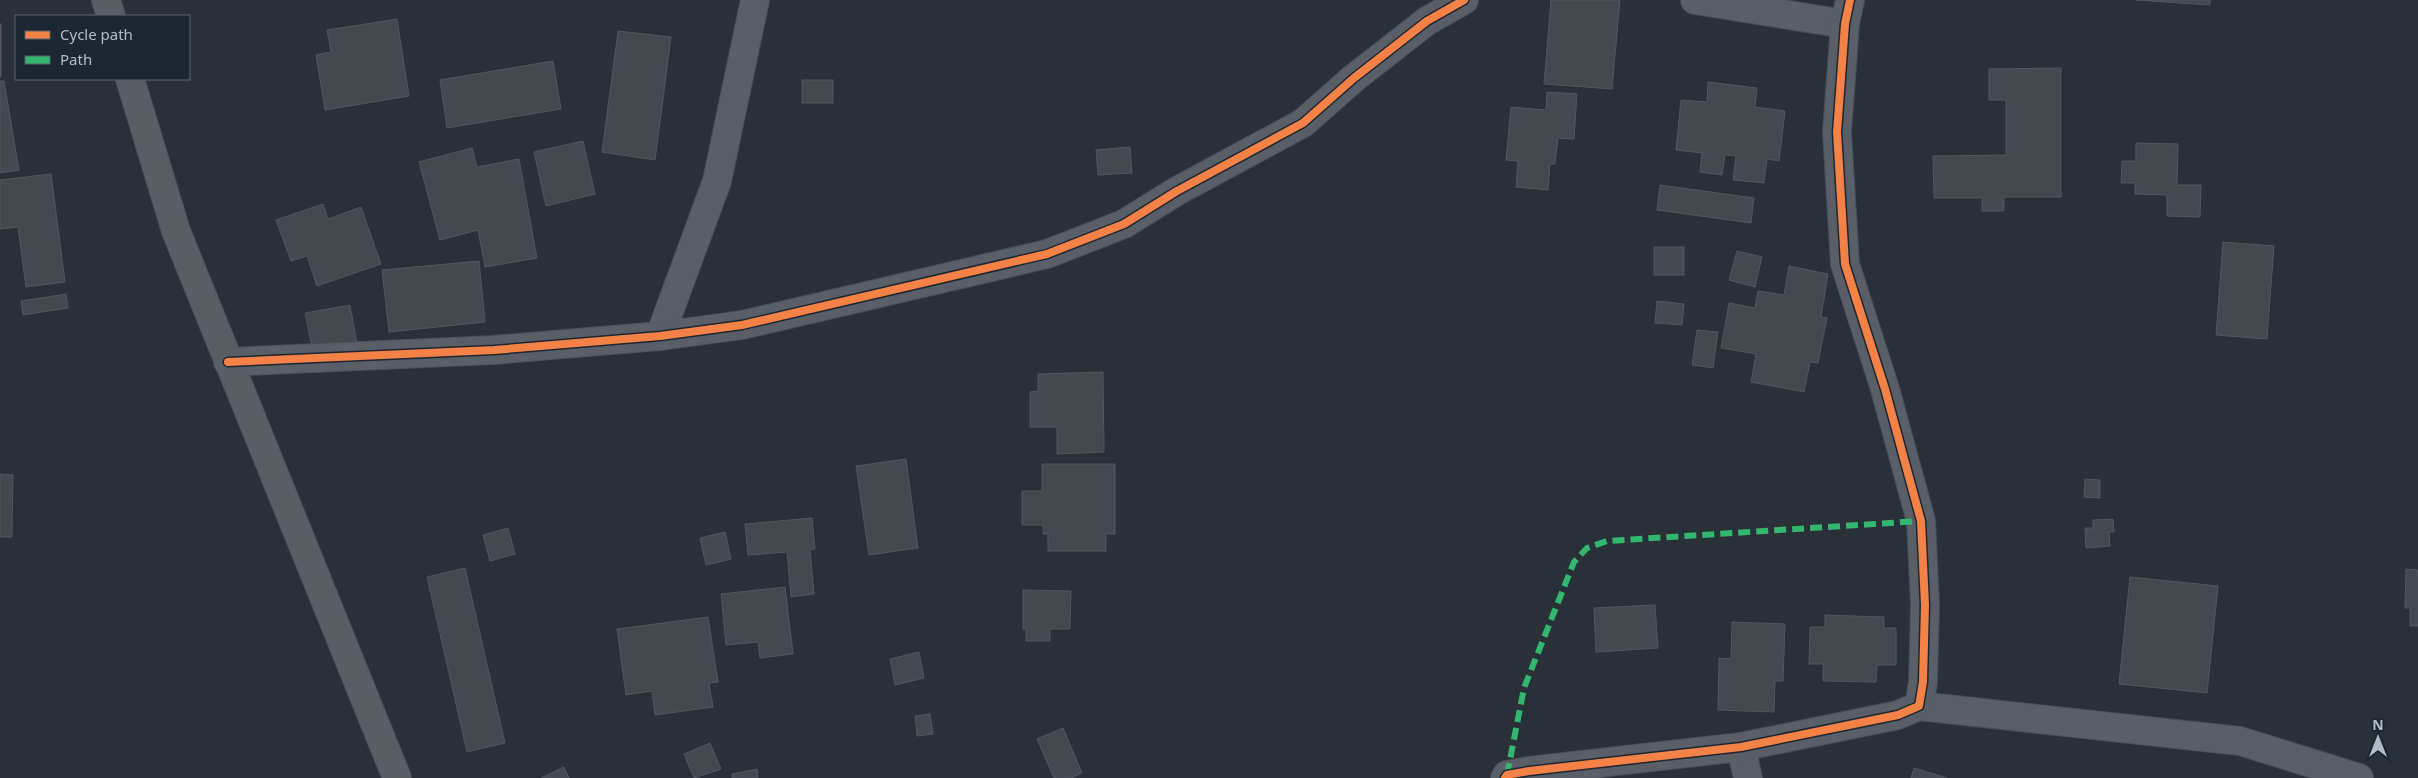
<svg xmlns="http://www.w3.org/2000/svg" width="2418" height="778" font-family="'Noto Sans',sans-serif">
	<style>
		.building { fill: #444950; stroke: #52575f }
		.lines { fill: none; stroke-linecap: round; stroke-linejoin: round }
		.street-casing { stroke: #484c53; stroke-width: 30 }
		.secondary-casing { stroke: #484c53; stroke-width: 30 }
		.street { stroke: #5a5e66; stroke-width: 28 }
		.secondary { stroke: #595d64; stroke-width: 28 }
		.quiet { stroke: #33b770; stroke-width: 6; stroke-dasharray: 12 6; stroke-linecap: butt }
		.cycleway-casing { stroke: #1d2633; stroke-width: 11 }
		.cycleway { stroke: #f48246; stroke-width: 8 }
	</style>
	<rect width="100%" height="100%" fill="#2a3038"/>
	<g class="building">
		<path d="M1551 0H1620L1612 89 1544 84Z"/>
		<path d="M2136 0H2210V5Z"/>
		<path d="M397 19 409 96 325 110 316 55 331 52 327 30Z"/>
		<rect x="0" y="24" width="1" height="53"/>
		<path d="M618 31 671 37 655 160 602 152Z"/>
		<path d="M553 61 561 109 447 128 440 80Z"/>
		<path d="M2061 68V197H2004V211H1982V198H1934L1933 156 2006 155V100H1989V69Z"/>
		<rect x="802" y="80" width="31" height="23"/>
		<path d="M0 81H4L19 170 0 173Z"/>
		<path d="M1708 82 1757 88 1755 107 1785 111 1779 161 1767 159 1764 183 1733 180 1736 156 1725 155 1722 175 1700 172 1702 153 1676 150 1681 100 1707 102Z"/>
		<path d="M1547 92 1577 94 1574 139 1558 138 1555 164H1550L1548 190 1516 187 1518 161 1506 160 1511 107 1546 110Z"/>
		<path d="M583 141 595 194 546 206 534 152Z"/>
		<path d="M2136 143 2178 144 2177 185H2201L2200 217 2167 216V195L2135 194V183H2121L2122 161H2136Z"/>
		<path d="M1130 147 1132 173 1098 175 1096 150Z"/>
		<path d="M472 148 477 167 519 159 537 258 485 267 478 230 440 240 419 162Z"/>
		<path d="M51 174 65 282 26 287 18 227 0 229V180Z"/>
		<path d="M1660 185 1754 198 1751 223 1657 210Z"/>
		<path d="M323 204 328 219 361 207 381 264 317 286 307 256 291 261 276 220Z"/>
		<path d="M2223 242 2274 246 2267 339 2216 335Z"/>
		<rect x="1654" y="247" width="30" height="28"/>
		<path d="M1737 251 1762 257 1755 287 1729 280Z"/>
		<path d="M479 261 485 322 389 332 382 270Z"/>
		<path d="M1789 266 1828 274 1821 317 1827 318 1818 363 1810 362 1804 392 1751 382 1756 354 1721 348 1729 303 1755 308 1758 291 1784 295Z"/>
		<path d="M66 294 68 308 23 315 21 301Z"/>
		<path d="M1657 301 1684 304 1682 325 1655 323Z"/>
		<path d="M350 305 357 344 313 351 305 313Z"/>
		<path d="M1697 330 1718 332 1713 368 1692 365Z"/>
		<path d="M1103 372 1104 452 1057 454V427H1030V392L1038 391V374Z"/>
		<path d="M906 459 918 548 869 555 856 466Z"/>
		<path d="M1042 464H1115V534H1106V551H1048V534H1043V525H1022V491H1042Z"/>
		<path d="M0 474 13 475 12 537H0Z"/>
		<path d="M2085 479 2100 480V498L2084 497Z"/>
		<path d="M812 518 815 549 810 550 814 594 791 597 787 552 748 555 745 524Z"/>
		<path d="M2113 519 2114 532H2109L2110 546 2086 548 2085 528H2093V520Z"/>
		<path d="M508 528 515 554 490 561 483 535Z"/>
		<path d="M725 532 731 559 706 565 700 538Z"/>
		<path d="M465 568 505 743 467 752 427 577Z"/>
		<path d="M2406 569 2418 570V626H2410V608H2405Z"/>
		<path d="M2130 577 2218 586 2207 693 2119 684Z"/>
		<path d="M785 587 793 654 760 658 758 642 726 645 721 594Z"/>
		<path d="M1023 590 1071 591 1070 629H1050V641H1026V629H1023Z"/>
		<path d="M1655 605 1658 648 1596 652 1594 608Z"/>
		<path d="M1825 615 1884 617V628H1896V665H1877L1876 682 1823 681V664H1809L1810 627H1825Z"/>
		<path d="M708 617 718 682 709 683 713 707 655 715 652 691 626 695 617 629Z"/>
		<path d="M1732 622 1785 624 1783 681H1775L1774 712 1718 710 1719 658 1731 659Z"/>
		<path d="M919 652 924 678 895 685 890 659Z"/>
		<path d="M930 714 933 734 917 736 915 716Z"/>
		<path d="M1063 728 1082 773 1071 778H1054L1037 739Z"/>
		<path d="M710 743 721 769 694 778 684 754Z"/>
		<path d="M564 767 569 778H541Z"/>
		<path d="M1914 768 1947 778H1911Z"/>
		<path d="M757 769 758 778H732V774Z"/>
	</g>
	<g class="lines">
		<g class="street-casing">
			<g id="street">
				<path d="M1695 0 1845 24"/>
				<path d="M660 336 717 181 755 0"/>
				<path d="M228 362 494 350 660 336 742 325 1047 254 1124 224 1177 191 1303 123 1354 78 1427 21 1464 0"/>
				<path d="M1919 706 2240 741 2359 778"/>
				<path d="M1741 747 1748 778"/>
				<path d="M1505 778 1507 775 1529 771 1741 747 1898 715 1919 706 1923 682 1925 605 1921 521 1885 389 1845 264 1837 132 1845 24 1850 0"/>
			</g>
		</g>
		<g class="secondary-casing">
			<g id="secondary">
				<path d="M106 0 111 16"/>
				<path d="M130 79 176 231 397 778"/>
			</g>
		</g>
		<use href="#street" class="street"/>
		<use href="#secondary" class="secondary"/>
		<path class="quiet" d="M1507 775 1524 688 1574 562 1587 548 1607 541 1921 521"/>
		<g class="cycleway-casing">
			<g id="cycleway">
				<path d="M228 362 494 350 660 336 742 325 1047 254 1124 224 1177 191 1303 123 1354 78 1427 21 1464 0"/>
				<path d="M1505 778 1507 775 1529 771 1741 747 1898 715 1919 706 1923 682 1925 605 1921 521 1885 389 1845 264 1837 132 1845 24 1850 0"/>
			</g>
		</g>
		<use href="#cycleway" class="cycleway"/>
	</g>
	<rect x="15" y="15" width="175" height="65" fill="#1d2633" stroke="#59626f"/>
	<rect x="25" y="31" width="25" height="8" fill="#f48246" stroke="#59626f"/>
	<text x="60" y="40" font-size="15" fill="#b4bcc9">Cycle path</text>
	<rect x="25" y="56" width="25" height="8" fill="#33b770" stroke="#59626f"/>
	<text x="60" y="65" font-size="15" fill="#b4bcc9">Path</text>
	<g transform="translate(2378 738)" stroke="#1d2633" stroke-width="4" paint-order="stroke">
	<path d="M0-4L9 19L0 12L-9 19Z" fill="#b4bcc9"/>
	<text y="-8" font-size="14" font-weight="bold" text-anchor="middle" fill="#b4bcc9">N</text>
	</g>
</svg>
